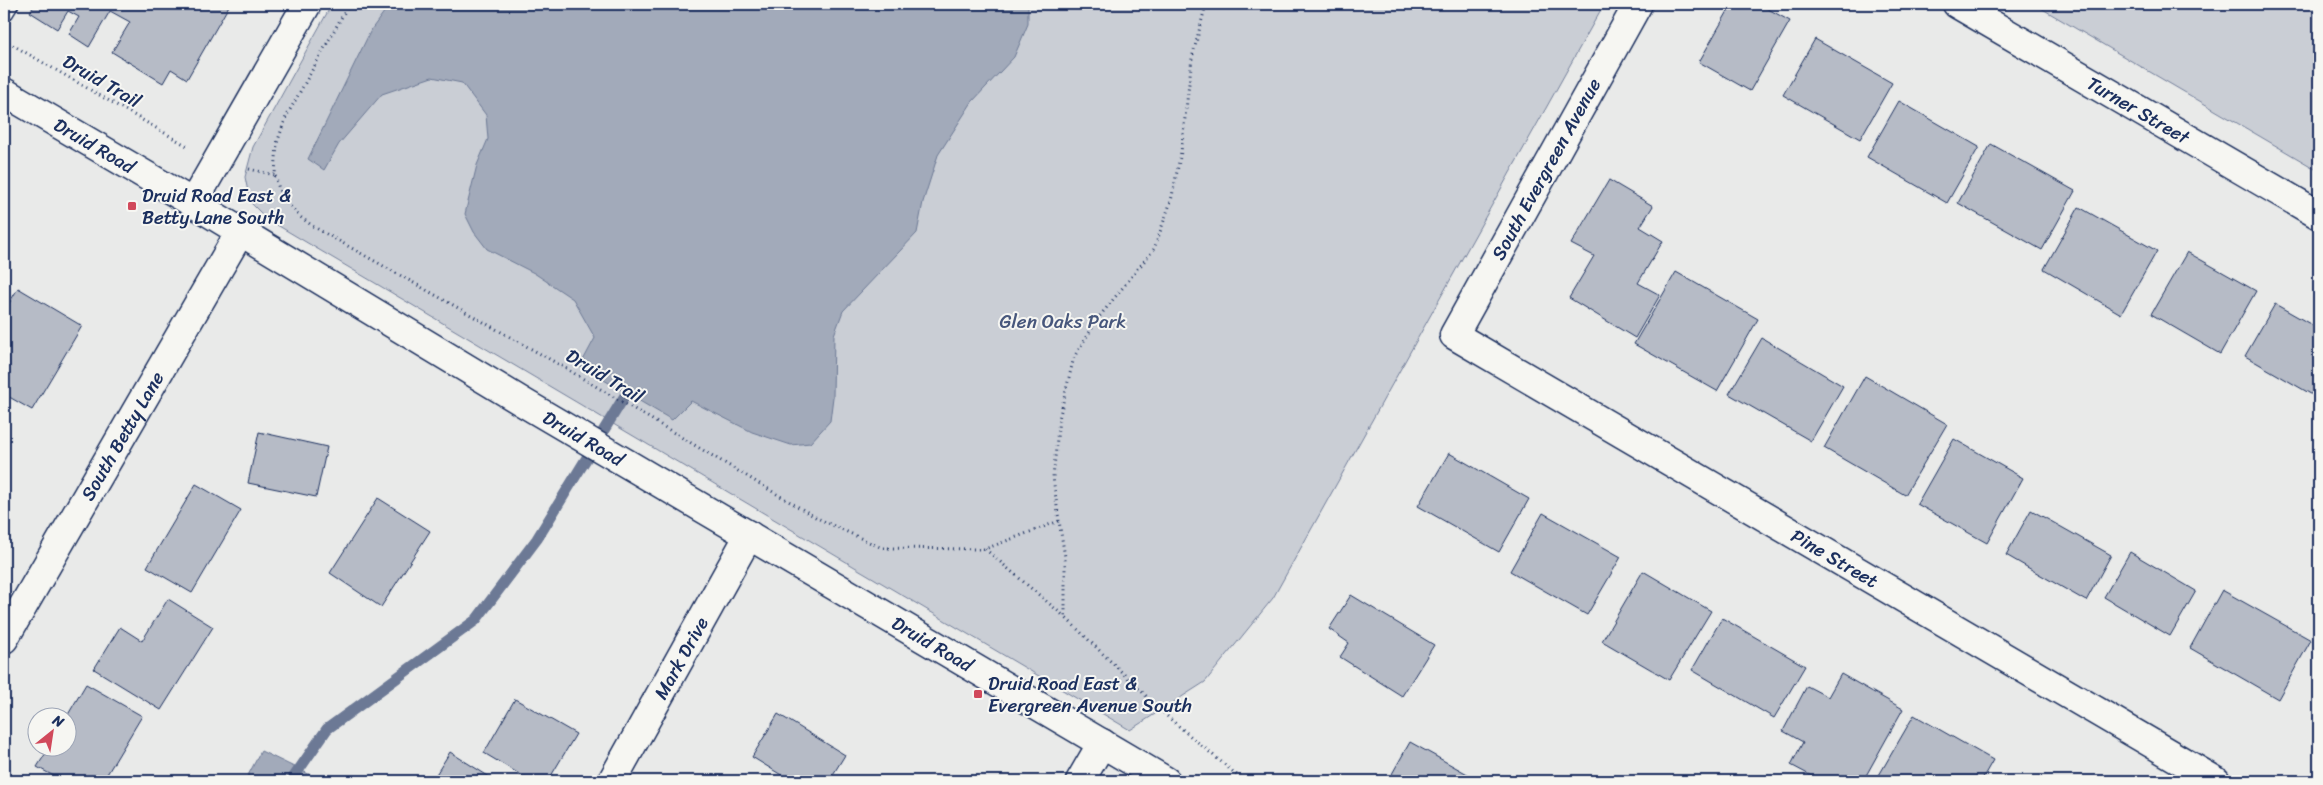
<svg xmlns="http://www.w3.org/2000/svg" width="2323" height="785" font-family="Sriracha,sans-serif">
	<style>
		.green { fill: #caced5; stroke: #727e9a }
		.water { fill: #a2aaba; stroke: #6c7995 }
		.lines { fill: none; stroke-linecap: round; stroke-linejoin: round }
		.stream { stroke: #6c7995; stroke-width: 11 }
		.building { fill: #b6bbc6; stroke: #1b2f5e }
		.lane-casing { stroke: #1b2f5e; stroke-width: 21 }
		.street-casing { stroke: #1b2f5e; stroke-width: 31 }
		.secondary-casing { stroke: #1b2f5e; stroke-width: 31 }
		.path { stroke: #1b2f5e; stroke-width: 3; stroke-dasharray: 1 4; stroke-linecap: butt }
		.lane { stroke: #f6f6f2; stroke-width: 18 }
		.street { stroke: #f6f6f2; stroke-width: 28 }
		.secondary { stroke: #f6f6f2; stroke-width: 28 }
		.poi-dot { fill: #d1495b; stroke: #f6f6f2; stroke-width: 2 }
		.labels { text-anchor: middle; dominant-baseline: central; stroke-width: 4; stroke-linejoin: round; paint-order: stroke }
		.street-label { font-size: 19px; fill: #1b2f5e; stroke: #f6f6f2 }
		.poi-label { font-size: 19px; fill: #1b2f5e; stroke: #f6f6f2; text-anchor: start }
		.park-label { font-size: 19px; fill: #47577c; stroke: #f6f6f2 }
	</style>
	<rect width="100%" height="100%" fill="#e9eae9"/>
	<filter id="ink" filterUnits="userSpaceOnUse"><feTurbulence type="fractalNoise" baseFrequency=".02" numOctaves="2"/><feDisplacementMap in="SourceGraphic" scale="10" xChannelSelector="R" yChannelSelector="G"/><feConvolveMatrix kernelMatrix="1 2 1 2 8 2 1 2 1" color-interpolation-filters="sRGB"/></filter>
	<g filter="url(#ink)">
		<g class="green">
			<path d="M332 4H1604L1273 598 1205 682 1130 730 267 219 250 202 245 177 253 147Z"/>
			<path d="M2034 4H2319V171Z"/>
		</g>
		<g class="water">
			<path d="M390 4H1028V24L1014 57 972 102 938 155 923 202 917 233 843 311 834 335 833 397 830 421 810 443 791 445 752 432 691 401 672 420 580 366 595 338 573 299 534 273 487 249 474 232 465 214 477 165 488 139 486 115 462 83 432 77 382 94 339 144 324 170 308 159 371 30Z"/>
			<path d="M261 751 323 781H245Z"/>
		</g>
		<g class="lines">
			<path class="stream" d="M291 781 327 729 476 620 537 539 626 394"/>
		</g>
		<g class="building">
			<path d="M35 4H230L187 79 171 69 163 83 112 52 130 22 110 11 89 47 69 34 79 17 68 11 57 29 30 12Z"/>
			<path d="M1732 4H1759L1790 21 1750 91 1699 62Z"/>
			<path d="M1815 39 1892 83 1860 139 1783 95Z"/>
			<path d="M1899 101 1979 147 1947 203 1867 157Z"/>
			<path d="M1991 144 2075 191 2042 250 1958 203Z"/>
			<path d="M1609 180 1653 206 1640 227 1663 241 1638 283 1660 295 1635 338 1569 298 1594 256 1571 244Z"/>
			<path d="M2079 207 2157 251 2121 314 2044 269Z"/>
			<path d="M2187 252 2256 291 2220 354 2151 314Z"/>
			<path d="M1676 272 1758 319 1717 391 1634 344Z"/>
			<path d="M18 288 82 326 32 410 4 394V312Z"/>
			<path d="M2275 304 2319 329V392L2316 397 2245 356Z"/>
			<path d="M1762 338 1843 386 1811 441 1729 394Z"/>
			<path d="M1865 376 1947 424 1905 495 1824 448Z"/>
			<path d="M259 432 327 447 316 497 248 483Z"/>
			<path d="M1954 439 2023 478 1987 543 1917 504Z"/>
			<path d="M1449 453 1529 499 1499 552 1418 506Z"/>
			<path d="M196 484 241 510 192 593 147 567Z"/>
			<path d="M378 498 430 531 381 607 330 573Z"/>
			<path d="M2031 510 2111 555 2086 601 2006 555Z"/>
			<path d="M1543 513 1621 557 1587 615 1510 571Z"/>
			<path d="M2130 552 2196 591 2170 636 2104 597Z"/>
			<path d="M1643 571 1711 611 1669 680 1602 641Z"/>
			<path d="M2222 590 2311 640 2278 699 2190 648Z"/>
			<path d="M1351 595 1434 645 1402 696 1340 657 1349 643 1329 629Z"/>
			<path d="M168 599 213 627 161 710 94 669 120 627 142 641Z"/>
			<path d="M1722 618 1805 666 1774 718 1692 670Z"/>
			<path d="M1841 674 1903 709 1863 781H1821L1791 765 1803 742 1783 731 1807 686 1828 697Z"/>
			<path d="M86 684 142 716 103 781H63L37 767 49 748H68L66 718Z"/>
			<path d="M515 699 576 734 548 781H531L484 753Z"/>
			<path d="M778 714 845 755 829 781H791L752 757Z"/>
			<path d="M1914 715 1993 760 1981 781H1886L1878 777Z"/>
			<path d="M1410 742 1480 781H1388Z"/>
			<path d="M450 752 496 781H432Z"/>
		</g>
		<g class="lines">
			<g class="lane-casing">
				<path id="lane" d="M4 12 9 4"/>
			</g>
			<g class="street-casing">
				<g id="street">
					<path id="s1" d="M1638 4 1454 335 2216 781"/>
					<path id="s2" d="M1957 4 2319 215"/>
					<path d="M193 203 307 4"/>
					<path id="s3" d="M4 639 240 232"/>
					<path id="s4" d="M612 781 749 535"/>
					<path d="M1080 781 1102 743"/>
				</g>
			</g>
			<g class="secondary-casing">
				<g id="secondary">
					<path id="s5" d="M4 92 193 203 524 403 1166 781"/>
				</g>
			</g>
			<g class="path">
				<path d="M349 4 286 117 277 143 275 175 281 196 299 216 314 227 560 365 817 518 882 548 985 549 1059 521 1065 557V617L1169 718 1244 781"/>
				<path d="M4 40 189 147"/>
				<path d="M249 169 275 175"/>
				<path d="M1059 521 1053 477 1059 419 1074 357 1099 317 1154 249 1171 201 1181 152 1192 58 1206 4"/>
				<path d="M985 549 1065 617"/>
			</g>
			<use href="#lane" class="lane"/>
			<use href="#street" class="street"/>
			<use href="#secondary" class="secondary"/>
		</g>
	</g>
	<g class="poi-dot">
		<rect x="127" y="201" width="10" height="10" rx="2.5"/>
		<rect x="973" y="689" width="10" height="10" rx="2.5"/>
	</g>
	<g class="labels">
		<g class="street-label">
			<text transform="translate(102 81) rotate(30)">Druid Trail</text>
			<text stroke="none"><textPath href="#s2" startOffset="210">Turner Street</textPath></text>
			<text stroke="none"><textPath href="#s5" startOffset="105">Druid Road</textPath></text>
			<text transform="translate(1546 169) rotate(-61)">South Evergreen Avenue</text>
			<text transform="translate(605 376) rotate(31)">Druid Trail</text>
			<text stroke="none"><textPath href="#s3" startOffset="235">South Betty Lane</textPath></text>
			<text stroke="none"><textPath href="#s5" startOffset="675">Druid Road</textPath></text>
			<text stroke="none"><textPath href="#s1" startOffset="820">Pine Street</textPath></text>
			<text stroke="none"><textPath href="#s5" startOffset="1080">Druid Road</textPath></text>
			<text stroke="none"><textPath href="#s4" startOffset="141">Mark Drive</textPath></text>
		</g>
		<g class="poi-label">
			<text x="142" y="195">Druid Road East &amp;<tspan x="142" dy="22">Betty Lane South</tspan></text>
			<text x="988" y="683">Druid Road East &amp;<tspan x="988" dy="22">Evergreen Avenue South</tspan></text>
		</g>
		<g class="park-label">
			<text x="1063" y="321">Glen Oaks Park</text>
		</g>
	</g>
	<rect width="2323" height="785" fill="none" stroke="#f6f6f2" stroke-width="20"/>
	<rect x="10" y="10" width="2303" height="765" fill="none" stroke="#1b2f5e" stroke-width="2" filter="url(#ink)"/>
	<g transform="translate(52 732) rotate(30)"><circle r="24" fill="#f6f6f2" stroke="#9ea6b7"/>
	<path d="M0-4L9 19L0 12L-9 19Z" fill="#d1495b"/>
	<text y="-8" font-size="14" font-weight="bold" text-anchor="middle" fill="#1b2f5e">N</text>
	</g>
</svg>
